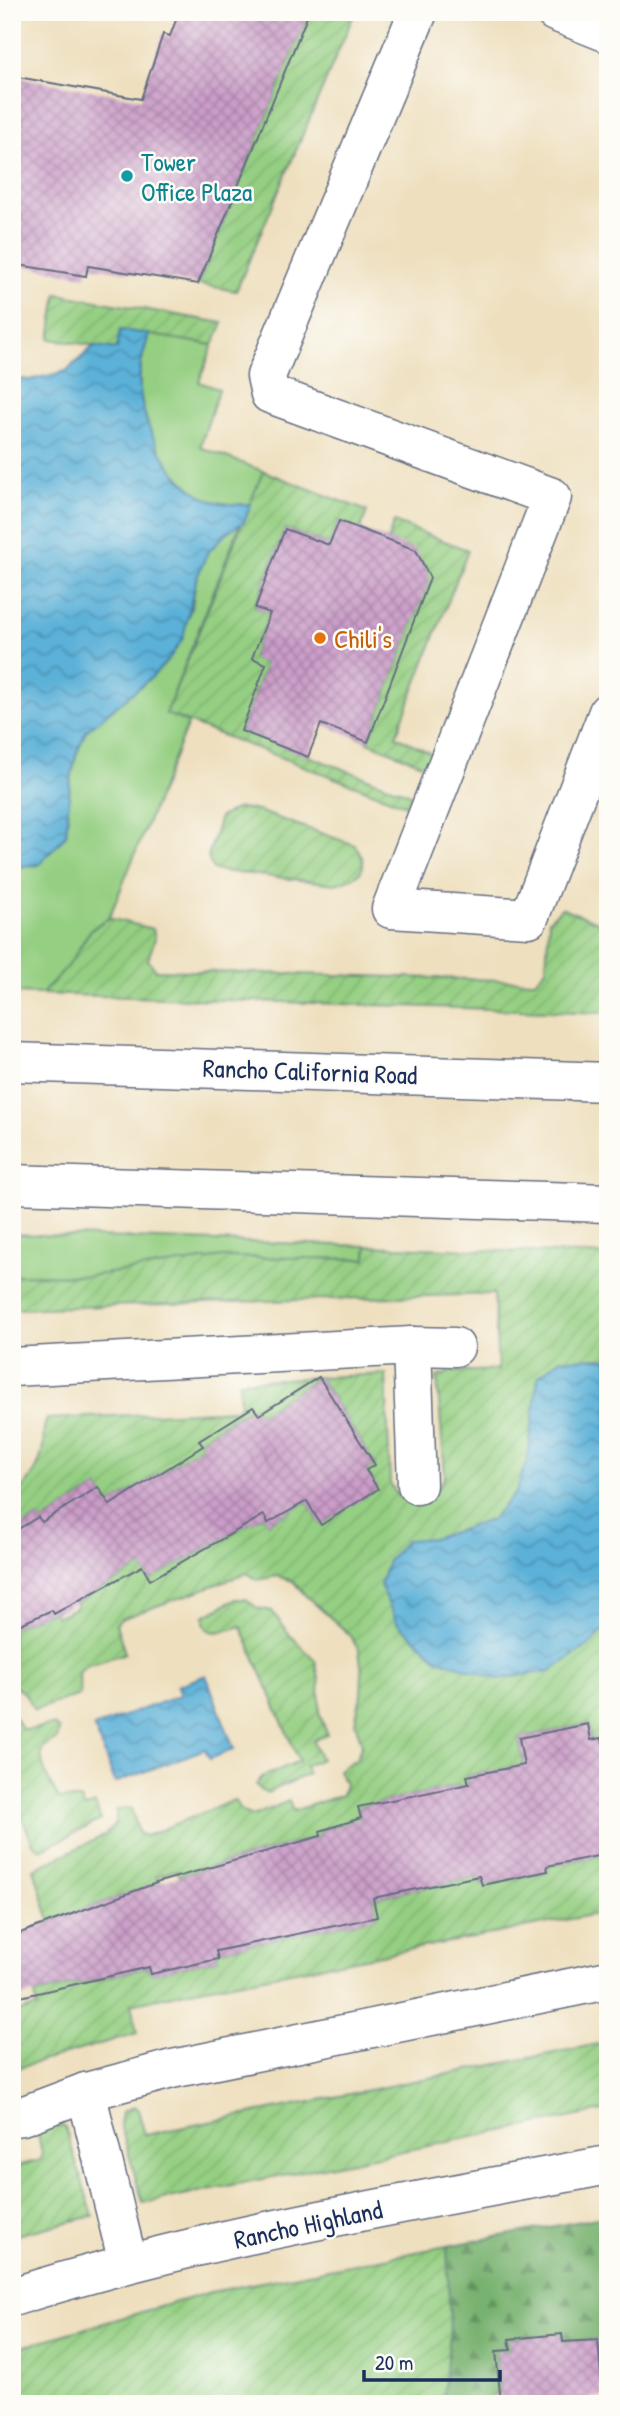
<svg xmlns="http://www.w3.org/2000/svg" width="620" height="2416" font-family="'Patrick Hand',sans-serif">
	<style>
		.grass { fill: #95cf82; stroke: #587f70; stroke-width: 2 }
		.forest { fill: url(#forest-firs); stroke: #4a7067; stroke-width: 2 }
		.garden { fill: url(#garden-furrows); stroke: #587f70; stroke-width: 2 }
		.water { fill: url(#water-waves); stroke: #3b709b; stroke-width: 2 }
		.building { fill: url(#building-cross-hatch) }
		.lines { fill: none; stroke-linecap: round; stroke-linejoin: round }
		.minor-casing { stroke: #656d80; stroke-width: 41 }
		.major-casing { stroke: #656d80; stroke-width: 41 }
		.minor { stroke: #fff; stroke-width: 38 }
		.major { stroke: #fff; stroke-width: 38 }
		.culture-dot { fill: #0f9aa8; stroke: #fdfcf7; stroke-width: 2.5 }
		.food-dot { fill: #e8710a; stroke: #fdfcf7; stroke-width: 2.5 }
		.labels { text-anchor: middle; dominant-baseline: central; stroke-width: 5; stroke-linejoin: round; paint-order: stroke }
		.culture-label { font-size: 26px; fill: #0d838f; stroke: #fdfcf7; text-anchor: start }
		.food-label { font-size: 26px; fill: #c56008; stroke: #fdfcf7; text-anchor: start }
		.street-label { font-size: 26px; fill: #1b2f5e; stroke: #fdfcf7 }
	</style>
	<defs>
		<pattern id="forest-firs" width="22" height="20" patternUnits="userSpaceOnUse" patternTransform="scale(1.75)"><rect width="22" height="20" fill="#78b270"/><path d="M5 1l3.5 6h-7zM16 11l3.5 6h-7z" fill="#62915f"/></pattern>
		<pattern id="garden-furrows" width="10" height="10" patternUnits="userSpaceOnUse" patternTransform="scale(1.75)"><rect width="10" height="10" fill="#95cf82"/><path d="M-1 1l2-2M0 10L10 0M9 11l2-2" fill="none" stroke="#80b273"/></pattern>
		<pattern id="water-waves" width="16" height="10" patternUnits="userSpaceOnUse" patternTransform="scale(1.75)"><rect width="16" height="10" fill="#5bb1d8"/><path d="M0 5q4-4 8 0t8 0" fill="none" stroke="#4a90b2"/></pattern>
		<pattern id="building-cross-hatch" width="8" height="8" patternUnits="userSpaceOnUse" patternTransform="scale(1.75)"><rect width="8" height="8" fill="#cb9dc8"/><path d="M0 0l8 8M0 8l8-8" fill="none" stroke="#a480a6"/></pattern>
	</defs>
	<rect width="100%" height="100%" fill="#fdfcf7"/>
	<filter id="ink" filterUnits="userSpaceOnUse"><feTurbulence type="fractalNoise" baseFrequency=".0143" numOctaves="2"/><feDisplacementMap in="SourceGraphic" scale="14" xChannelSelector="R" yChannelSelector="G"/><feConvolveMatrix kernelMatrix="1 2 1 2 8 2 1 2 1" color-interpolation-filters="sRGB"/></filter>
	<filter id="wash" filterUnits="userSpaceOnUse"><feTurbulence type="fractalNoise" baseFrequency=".00686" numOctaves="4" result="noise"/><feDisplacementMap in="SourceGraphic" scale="28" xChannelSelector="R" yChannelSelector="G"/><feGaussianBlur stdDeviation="1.57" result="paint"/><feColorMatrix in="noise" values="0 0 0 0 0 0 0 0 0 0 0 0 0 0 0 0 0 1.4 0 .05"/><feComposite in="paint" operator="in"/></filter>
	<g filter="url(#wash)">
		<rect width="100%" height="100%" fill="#eedfbe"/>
		<g class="grass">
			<path d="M149 334 213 345 199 382 219 389 200 447 263 471 251 504C238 505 226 505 213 501 169 485 135 417 140 371 141 359 146 346 149 334Z"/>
			<path d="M240 524 166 713 188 723 109 918C83 932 87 939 72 960 63 972 52 983 42 994L12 993V867L39 865 66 835 70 784 76 755 86 731 153 676 170 658 192 607 196 580 207 553 229 531Z"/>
			<path d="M12 1234 367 1246 366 1259 224 1257 89 1276 13 1275Z"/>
		</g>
		<path class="forest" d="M608 2216V2348H599L597 2340 563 2342 562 2335 510 2339 511 2350 496 2352 500 2394 492 2395V2404H442L450 2334 447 2246Z"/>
		<g class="garden">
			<path d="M309 12H355L236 291 198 284Z"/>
			<path d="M57 294 223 323 213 345 120 330 117 349 50 339Z"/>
			<path d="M263 471 367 511 360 530 339 521 329 545 285 529 255 607 270 613 252 658 266 664 241 731 416 796 411 807 166 714Z"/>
			<path d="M394 522 468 550 396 736 433 754 428 767 368 742 428 582C430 559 404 549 388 539Z"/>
			<path d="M241 808 258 811 355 845C373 869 359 878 335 884L213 870 208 857 220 817 233 810Z"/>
			<path d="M562 908 608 926V1013L42 994C52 983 63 972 72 960 87 939 83 932 109 918L153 929 155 938 148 960 156 970 535 981 546 969 549 920Z"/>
			<path d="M367 1246 608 1255V1764L602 1738 591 1740 588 1724 519 1738 524 1765 467 1776 469 1784 358 1807 361 1820 320 1830 321 1836 179 1876 176 1870 157 1876 159 1883 50 1921 34 1869 105 1835 116 1823V1810L131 1808 139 1834 146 1836 234 1800 241 1811 253 1816 289 1801 293 1811 342 1795 345 1784 338 1770 356 1759 362 1744 355 1723 361 1695 362 1673 359 1650 348 1633 306 1596 293 1581 277 1576 258 1580 247 1573 121 1619 116 1624 125 1653 86 1666 79 1673 80 1695 34 1710 25 1694 17 1688 12 1687V1628L52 1610 56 1617 77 1607 75 1603 142 1566 150 1580 264 1515 268 1523 307 1501 321 1524 377 1489 366 1470 375 1465 319 1377 259 1415 252 1407 199 1440 203 1446 110 1505 98 1487 42 1522 38 1517 12 1533V1499C26 1485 38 1472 42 1452 45 1441 41 1429 47 1419L236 1410 240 1405 239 1381 386 1374 390 1483 397 1495 410 1503C428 1499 437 1493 445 1476L437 1377 450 1372 498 1370 494 1294 12 1309V1275L89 1276 224 1257 366 1259Z"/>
			<path d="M236 1599H246L257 1608 272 1611 290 1635 315 1660 319 1678 320 1715 327 1734 313 1741 321 1759 305 1766 308 1774 267 1793 261 1791 256 1785 262 1777 299 1761 241 1626C228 1630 202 1641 204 1616Z"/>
			<path d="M12 1714 23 1729C37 1732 41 1725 54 1725L59 1730 57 1739 43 1747C37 1762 51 1786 59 1799H81L84 1808 95 1804 101 1820 43 1849 37 1847 32 1842 12 1793Z"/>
			<path d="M608 1854V1912L190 1991 131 2004 137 2033 12 2070V2013L37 2007 35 1994 149 1967 151 1973 218 1959 216 1951 376 1917 373 1898 479 1876 482 1885 548 1871 547 1866Z"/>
			<path d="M608 2042V2110L143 2203 120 2124 122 2112 134 2106 138 2110 145 2135Z"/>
			<path d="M47 2124 65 2126 93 2216 12 2236V2167L41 2160 42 2154 38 2134Z"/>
			<path d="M447 2246 450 2334 442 2404H12V2349H14L211 2292Z"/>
		</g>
		<g class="water">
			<path d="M120 330 149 334C146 346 141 359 140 371 135 417 169 485 213 501 226 505 238 505 251 504L244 522 229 531 207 553 196 580 183 638 170 658 153 676 86 731 76 755 70 784 66 835 39 865 12 867V378L30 380 66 371 94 346 117 349Z"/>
			<path d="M601 1358 608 1360V1625L592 1643 550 1671 498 1679 438 1659 397 1623 380 1585 388 1561 406 1540 435 1538 491 1520 516 1492 528 1457 538 1377 560 1359Z"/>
			<path d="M206 1675 234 1749 210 1759 205 1749 115 1783 94 1727 181 1695 177 1686Z"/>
		</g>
		<g id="blocks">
			<g class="building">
				<path d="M179 12H309L198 284 88 266 86 276 12 264V76L141 99 163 34 170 36Z"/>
				<path d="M339 521 416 550 430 578 368 742 321 724 308 757 241 731 266 664 252 658 270 613 255 608 285 529 329 545Z"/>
				<path d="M319 1377 375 1465 366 1470 378 1489 321 1525 307 1501 268 1523 264 1515 150 1580 142 1566 54 1614 52 1610 12 1628V1533L38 1517 42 1522 98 1487 110 1505 203 1446 199 1441 253 1407 259 1415Z"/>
				<path d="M588 1724 591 1740 602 1738 608 1764V1854L547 1866 548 1871 482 1885 479 1876 373 1898 377 1917 216 1951 218 1959 151 1974 149 1967 12 1999V1936L159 1882 321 1836 320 1831 361 1818 358 1807 469 1784 467 1776 524 1765 519 1738Z"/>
				<path d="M562 2334 563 2342 598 2340 603 2397 589 2398V2404H501L496 2351 511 2350 509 2339Z"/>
			</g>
		</g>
	</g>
	<g filter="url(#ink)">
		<use href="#blocks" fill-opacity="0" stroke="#656d80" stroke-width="2"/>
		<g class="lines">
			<g class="minor-casing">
				<g id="minor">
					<path d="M418 12 266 376 270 394 552 497 391 909 529 918 608 712"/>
					<path d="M555 12 608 33"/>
					<path d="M412 1346 417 1485"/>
					<path d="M12 1367 412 1346 455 1347"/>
					<path d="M86 2092 128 2263"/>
					<path d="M12 2117 22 2116 86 2092 172 2069 608 1980"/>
					<path d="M12 2297C206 2236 408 2203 608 2165"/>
				</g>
			</g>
			<g class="major-casing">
				<g id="major">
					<path d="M12 1062 608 1082"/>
					<path d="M12 1184 608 1203"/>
				</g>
			</g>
			<use href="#minor" class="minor"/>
			<use href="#major" class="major"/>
		</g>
	</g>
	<circle class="culture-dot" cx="127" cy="176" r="7"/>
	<circle class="food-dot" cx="320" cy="638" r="7"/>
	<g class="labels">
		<g class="culture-label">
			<text x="141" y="161">Tower<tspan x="141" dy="30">Office Plaza</tspan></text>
		</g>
		<g class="food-label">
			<text x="334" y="638">Chili's</text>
		</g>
		<g class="street-label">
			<text transform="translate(310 1071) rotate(2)">Rancho California Road</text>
			<text transform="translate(308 2224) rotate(-12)">Rancho Highland</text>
		</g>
	</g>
	<rect width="620" height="2416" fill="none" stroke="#fdfcf7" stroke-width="42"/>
	<path d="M364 2370v10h136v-10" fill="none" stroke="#1b2f5e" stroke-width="3.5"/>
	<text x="375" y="2370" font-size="21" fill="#1b2f5e" stroke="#fdfcf7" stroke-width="5" paint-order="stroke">20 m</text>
</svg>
